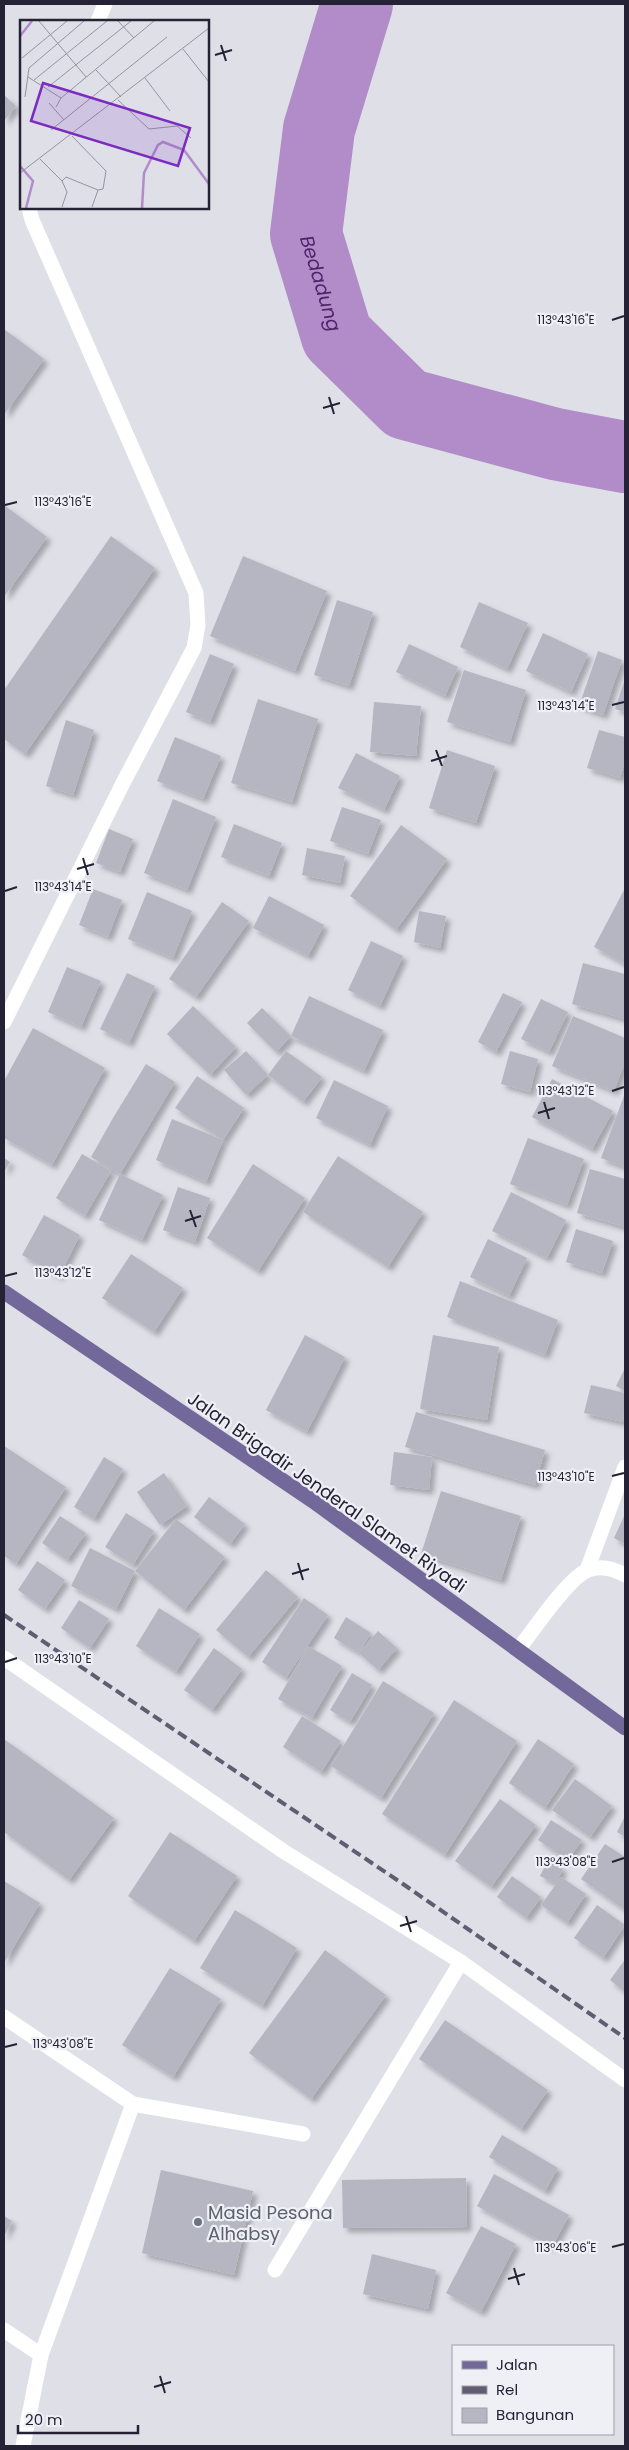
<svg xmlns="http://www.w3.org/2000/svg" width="629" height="2450" font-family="Poppins,sans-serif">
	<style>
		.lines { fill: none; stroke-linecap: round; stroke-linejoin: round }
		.river { stroke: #b18cc8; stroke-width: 72 }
		.building { fill: #b6b6c2; filter: url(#shadow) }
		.minor { stroke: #fff; stroke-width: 15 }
		.major { stroke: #726899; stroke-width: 15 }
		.rail { stroke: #605c72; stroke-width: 4; stroke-dasharray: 10 5; stroke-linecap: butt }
		.ticks { fill: none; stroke: #262236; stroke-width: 2 }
		.worship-dot { fill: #6b7280; stroke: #efeff6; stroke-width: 2 }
		.labels { text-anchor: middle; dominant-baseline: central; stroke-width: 4.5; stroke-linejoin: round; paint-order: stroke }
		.street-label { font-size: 18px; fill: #262236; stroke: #efeff6 }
		.worship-label { font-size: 18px; fill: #5b616d; stroke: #efeff6; text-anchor: start }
		.water-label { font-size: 19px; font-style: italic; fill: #50236b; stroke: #efeff6 }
		.inset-river { fill: none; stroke: #b18cc8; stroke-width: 2.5 }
		.inset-road { fill: none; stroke: #9593a1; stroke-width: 1 }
		.view { fill: #7b2cbf; fill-opacity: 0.15; stroke: #7b2cbf; stroke-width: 2.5 }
		.inset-edge { fill: none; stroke: #262236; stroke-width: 2.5 }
		.ticks-label { font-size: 12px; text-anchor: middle; fill: #262236; stroke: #efeff6; stroke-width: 4.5; stroke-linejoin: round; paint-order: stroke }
	</style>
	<defs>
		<filter id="shadow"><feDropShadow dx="4.5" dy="4.5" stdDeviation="2.5" flood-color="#0004"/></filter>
	</defs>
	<rect width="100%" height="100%" fill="#dfdfe8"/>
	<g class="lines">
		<path class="river" id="s1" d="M357 4 319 129 306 234 337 336 406 404 555 444 625 457"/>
	</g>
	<g class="building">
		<path d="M4 95 16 106 4 121Z"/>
		<path d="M4 329 44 359 4 415Z"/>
		<path d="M4 505 47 537 4 597Z"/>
		<path d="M111 536 155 568 25 754 4 739V690Z"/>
		<path d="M243 556 327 591 295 671 210 636Z"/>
		<path d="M337 600 373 612 349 686 314 675Z"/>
		<path d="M479 602 528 623 507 669 460 647Z"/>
		<path d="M543 633 588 654 571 692 526 671Z"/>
		<path d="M409 644 458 667 445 696 396 672Z"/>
		<path d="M598 651 622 660 603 715 579 706Z"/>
		<path d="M210 654 234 664 210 722 186 712Z"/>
		<path d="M464 670 526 690 510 742 447 722Z"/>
		<path d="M625 679V712L615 709Z"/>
		<path d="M258 699 318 719 292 802 231 783Z"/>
		<path d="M374 702 421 706 416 756 370 752Z"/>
		<path d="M66 720 94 730 73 795 46 786Z"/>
		<path d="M599 730 625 737V761L620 778 587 768Z"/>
		<path d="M175 737 221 756 203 799 157 781Z"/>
		<path d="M447 750 495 766 476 823 429 808Z"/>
		<path d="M356 753 400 776 384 810 338 788Z"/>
		<path d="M173 799 216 817 187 890 144 873Z"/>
		<path d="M342 807 381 820 368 854 330 841Z"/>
		<path d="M234 824 282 843 269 876 221 857Z"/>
		<path d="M401 825 447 859 396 930 350 896Z"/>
		<path d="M109 829 133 839 120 872 96 863Z"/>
		<path d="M307 848 345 856 340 883 302 875Z"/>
		<path d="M93 889 122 900 108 937 79 925Z"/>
		<path d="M624 890 625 891V964L594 947Z"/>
		<path d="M147 892 192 911 173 958 128 939Z"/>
		<path d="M269 896 324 925 308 956 253 928Z"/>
		<path d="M222 902 249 921 196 997 169 979Z"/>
		<path d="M419 911 446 916 440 948 414 942Z"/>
		<path d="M371 941 403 956 380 1006 348 990Z"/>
		<path d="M583 963 625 974V1019L572 1004Z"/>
		<path d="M67 967 101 981 81 1027 48 1012Z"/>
		<path d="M127 973 155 986 129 1043 100 1029Z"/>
		<path d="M503 993 522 1002 496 1052 478 1042Z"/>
		<path d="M309 996 383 1030 364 1071 291 1036Z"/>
		<path d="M541 999 568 1012 549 1052 521 1039Z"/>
		<path d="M193 1006 236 1047 210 1075 167 1034Z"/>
		<path d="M262 1008 291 1036 276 1052 247 1023Z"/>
		<path d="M573 1016 625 1038V1062L614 1091 552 1066Z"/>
		<path d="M33 1028 105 1068 52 1165 4 1138V1081Z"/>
		<path d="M246 1051 268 1075 246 1095 224 1070Z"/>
		<path d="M286 1051 322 1077 303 1102 268 1075Z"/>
		<path d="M510 1051 538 1059 530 1092 501 1084Z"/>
		<path d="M146 1064 175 1082 120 1174 91 1157 113 1118 124 1124 113 1118Z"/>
		<path d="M197 1076 244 1108 223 1140 175 1108Z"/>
		<path d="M552 1079 613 1111 592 1149 532 1117Z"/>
		<path d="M334 1080 388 1106 370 1145 316 1118Z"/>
		<path d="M625 1093V1167L601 1158Z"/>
		<path d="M172 1119 223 1140 206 1182 156 1160Z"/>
		<path d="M528 1138 584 1159 567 1205 510 1184Z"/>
		<path d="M82 1154 111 1171 85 1216 56 1198Z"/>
		<path d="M338 1156 423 1212 388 1267 303 1212Z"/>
		<path d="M4 1158 10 1162 4 1172Z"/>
		<path d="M253 1164 305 1198 258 1271 207 1238Z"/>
		<path d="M590 1169 625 1179V1227L577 1213Z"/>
		<path d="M120 1174 163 1195 142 1240 99 1220Z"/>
		<path d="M178 1187 210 1198 195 1242 163 1230Z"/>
		<path d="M511 1192 566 1220 547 1258 492 1231Z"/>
		<path d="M44 1215 80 1235 59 1276 22 1255Z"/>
		<path d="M576 1229 613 1241 602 1273 566 1262Z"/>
		<path d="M488 1239 527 1258 509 1296 470 1277Z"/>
		<path d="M131 1254 183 1288 154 1332 102 1298Z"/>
		<path d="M460 1281 558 1320 545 1355 447 1317Z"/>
		<path d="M305 1335 345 1357 307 1432 266 1410Z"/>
		<path d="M433 1335 499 1347 487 1420 420 1409Z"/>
		<path d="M625 1368V1391L616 1386Z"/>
		<path d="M591 1385 625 1393 623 1422 584 1413Z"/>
		<path d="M416 1412 545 1450 535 1485 405 1447Z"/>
		<path d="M4 1446 66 1487 16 1564 4 1556Z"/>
		<path d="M394 1452 432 1457 429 1490 390 1485Z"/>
		<path d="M104 1457 123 1469 94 1519 74 1507Z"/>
		<path d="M164 1473 187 1506 160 1525 137 1492Z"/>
		<path d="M441 1491 521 1516 501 1580 421 1554Z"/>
		<path d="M209 1497 245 1524 230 1544 194 1517Z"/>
		<path d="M126 1513 154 1531 133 1565 105 1547Z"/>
		<path d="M625 1514V1544L614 1538Z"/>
		<path d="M60 1516 86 1533 67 1560 42 1543Z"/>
		<path d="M176 1519 225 1557 184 1610 135 1571Z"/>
		<path d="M90 1548 135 1571 116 1609 71 1586Z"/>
		<path d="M37 1561 65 1580 45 1609 18 1590Z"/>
		<path d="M266 1570 298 1597 248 1657 216 1630Z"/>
		<path d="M304 1598 328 1615 286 1678 262 1662Z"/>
		<path d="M79 1600 109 1619 90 1648 61 1628Z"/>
		<path d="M159 1608 200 1634 176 1672 136 1646Z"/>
		<path d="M346 1617 371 1633 359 1653 378 1631 397 1648 378 1670 359 1653 334 1638Z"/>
		<path d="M308 1646 342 1666 312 1718 278 1699Z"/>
		<path d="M214 1648 242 1669 212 1710 184 1690Z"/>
		<path d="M352 1673 372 1685 350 1722 330 1710Z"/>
		<path d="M383 1681 434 1713 381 1798 331 1766Z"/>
		<path d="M454 1700 517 1741 445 1855 382 1814Z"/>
		<path d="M302 1716 341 1741 321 1772 283 1747Z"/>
		<path d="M4 1739 114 1818 69 1880 4 1832Z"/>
		<path d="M538 1739 574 1764 545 1808 509 1783Z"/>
		<path d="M575 1779 612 1806 590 1837 552 1810Z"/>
		<path d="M500 1799 536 1825 491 1887 455 1861Z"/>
		<path d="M625 1816V1837L617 1832Z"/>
		<path d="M551 1820 582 1840 568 1860 538 1840Z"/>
		<path d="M170 1832 237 1876 194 1941 128 1896Z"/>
		<path d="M605 1844 625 1857V1910L581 1879Z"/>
		<path d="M548 1860 563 1868 556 1884 561 1877 586 1894 567 1923 541 1905 556 1884 540 1876Z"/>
		<path d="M512 1876 541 1897 526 1918 497 1897Z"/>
		<path d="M4 1881 40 1903 4 1963Z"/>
		<path d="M597 1905 625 1925 603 1958 574 1938Z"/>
		<path d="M235 1910 297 1948 262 2006 200 1968Z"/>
		<path d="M325 1950 386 1995 311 2099 249 2053Z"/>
		<path d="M624 1961 625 1962V1992L610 1980Z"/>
		<path d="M170 1968 221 1999 173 2077 122 2045Z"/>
		<path d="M445 2020 548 2090 521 2129 419 2059Z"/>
		<path d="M502 2135 558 2168 545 2191 489 2157Z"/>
		<path d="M161 2170 253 2191 234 2275 142 2253Z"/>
		<path d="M494 2174 569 2215 552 2247 477 2206Z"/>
		<path d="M466 2178 467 2227 343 2228 342 2180Z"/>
		<path d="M4 2216 12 2221 4 2236Z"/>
		<path d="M481 2226 516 2244 481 2312 446 2293Z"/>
		<path d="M372 2254 436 2270 428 2309 363 2294Z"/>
	</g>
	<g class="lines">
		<g class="minor">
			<path d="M98 21 105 4"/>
			<path d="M4 1022 123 783 194 648 198 625 196 593 32 220 29 208"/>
			<path d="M587 1570 625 1467"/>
			<path d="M518 1650C532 1632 568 1578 588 1570 601 1565 614 1569 625 1575"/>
			<path d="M4 1658 283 1851 461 1962 625 2080"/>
			<path d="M4 2017 133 2104 303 2134"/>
			<path d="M275 2270 461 1962"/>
			<path d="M4 2330 41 2355"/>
			<path d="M23 2446 41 2355 133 2104"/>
		</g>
		<path class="major" d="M4 1292 313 1501 625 1728"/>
		<path class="rail" d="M4 1615 403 1884 625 2038"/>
	</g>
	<path class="ticks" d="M221 45 226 61M215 55 232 50M612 320 624 316M329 397 334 414M323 408 340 403M5 505 17 502M612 705 624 702M436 750 442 766M431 761 447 756M83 858 88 875M77 869 94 864M5 891 17 887M612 1091 624 1087M544 1102 549 1119M538 1113 555 1108M190 1210 196 1227M185 1221 201 1216M5 1276 17 1273M612 1476 624 1473M298 1563 303 1580M292 1574 309 1569M5 1662 17 1658M612 1862 624 1858M406 1916 411 1932M400 1926 417 1921M5 2047 17 2044M612 2247 624 2244M514 2268 519 2285M508 2279 525 2274M160 2376 165 2393M154 2387 171 2382"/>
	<circle class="worship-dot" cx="198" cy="2222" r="5"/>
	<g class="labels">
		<g class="street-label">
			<text transform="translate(327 1492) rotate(35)">Jalan Brigadir Jenderal Slamet Riyadi</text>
		</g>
		<g class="worship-label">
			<text x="208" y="2212">Masid Pesona<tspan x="208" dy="21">Alhabsy</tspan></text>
		</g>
		<g class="water-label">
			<text stroke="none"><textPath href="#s1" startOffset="288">Bedadung</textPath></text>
		</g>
	</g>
	<g transform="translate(20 20)">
		<rect width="189" height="189" fill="#dfdfe8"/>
		<path class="inset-river" d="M0 16 12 1M0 146 13 161 6 188M122 188 124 153 138 125 143 122 164 130 189 164"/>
		<path class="inset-road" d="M19 1 66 57M98 1 114 18M163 29 189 62M2 38 47 1M76 50 101 77M8 57 41 78M125 58 150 91M14 60 87 1M28 67 111 1M5 77 9 48 64 1M98 80 129 109 157 106 171 118M29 83 44 100M36 87 41 78 134 1M31 110 147 17M52 116 86 151 83 169 78 170 72 187M20 139 42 161 47 172 42 187M0 153 189 8M42 161 46 157 78 170"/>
		<path class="view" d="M23 63 170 108 158 146 11 101Z"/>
		<rect width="189" height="189" class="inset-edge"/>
	</g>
	<g class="ticks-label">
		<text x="566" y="324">113°43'16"E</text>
		<text x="63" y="506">113°43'16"E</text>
		<text x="566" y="710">113°43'14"E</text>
		<text x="63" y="891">113°43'14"E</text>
		<text x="566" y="1095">113°43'12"E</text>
		<text x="63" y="1277">113°43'12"E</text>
		<text x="566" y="1481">113°43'10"E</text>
		<text x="63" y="1663">113°43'10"E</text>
		<text x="566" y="1866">113°43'08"E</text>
		<text x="63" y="2048">113°43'08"E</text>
		<text x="566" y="2252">113°43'06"E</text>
	</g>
	<rect width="629" height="2450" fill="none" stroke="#262236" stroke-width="10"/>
	<rect x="452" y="2345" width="162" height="90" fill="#efeff6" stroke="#9f9da9"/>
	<rect x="462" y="2361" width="25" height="8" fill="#726899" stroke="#9f9da9"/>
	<text x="496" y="2370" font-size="15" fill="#262236">Jalan</text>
	<rect x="462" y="2386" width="25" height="8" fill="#605c72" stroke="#9f9da9"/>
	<text x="496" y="2395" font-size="15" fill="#262236">Rel</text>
	<rect x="462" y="2408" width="25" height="15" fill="#b6b6c2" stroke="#9f9da9"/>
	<text x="496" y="2420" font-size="15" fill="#262236">Bangunan</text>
	<path d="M18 2425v8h120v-8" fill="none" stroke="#262236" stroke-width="2.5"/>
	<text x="25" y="2425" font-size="15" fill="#262236" stroke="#efeff6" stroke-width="4" paint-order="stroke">20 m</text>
</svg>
